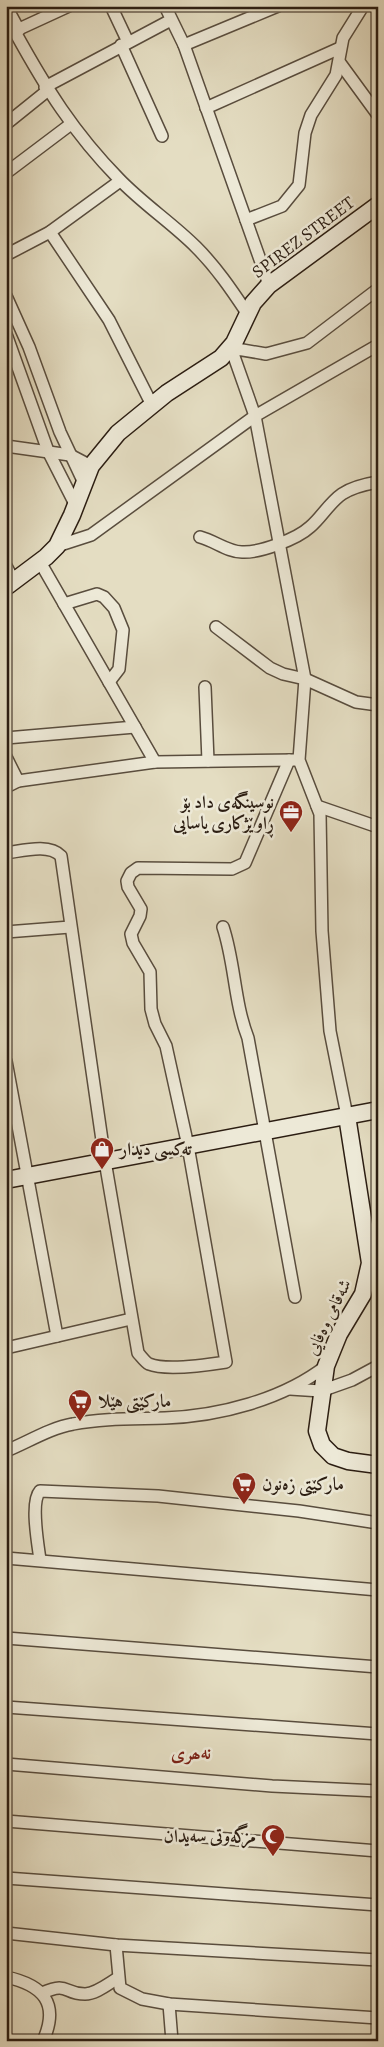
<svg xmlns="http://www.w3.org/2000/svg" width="384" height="2047" font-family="Alegreya,Amiri,serif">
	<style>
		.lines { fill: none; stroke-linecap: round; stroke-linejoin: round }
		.street-casing { stroke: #594d3e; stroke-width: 14 }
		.secondary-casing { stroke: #2b1d12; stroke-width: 19 }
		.street { stroke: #ede9d7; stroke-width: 11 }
		.secondary { stroke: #ede9d7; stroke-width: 16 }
		.labels { text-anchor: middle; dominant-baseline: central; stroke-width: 5; stroke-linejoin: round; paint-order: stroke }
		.street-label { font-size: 18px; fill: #2b1d12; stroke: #ede9d7 }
		.poi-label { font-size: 18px; font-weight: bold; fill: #2b1d12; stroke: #ede9d7; text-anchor: start }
		.neighbourhood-label { font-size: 19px; font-weight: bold; fill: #7a1f14; stroke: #ede9d7 }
	</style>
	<rect width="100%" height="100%" fill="#e4ddc2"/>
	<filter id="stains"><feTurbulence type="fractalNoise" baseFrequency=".004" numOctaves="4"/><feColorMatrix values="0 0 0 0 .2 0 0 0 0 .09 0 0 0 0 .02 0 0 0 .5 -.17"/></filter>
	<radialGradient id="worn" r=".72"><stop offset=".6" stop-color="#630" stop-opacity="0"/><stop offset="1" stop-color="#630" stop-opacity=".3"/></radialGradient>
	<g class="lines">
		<g class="street-casing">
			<g id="street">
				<path d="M6 6 19 30"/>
				<path d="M111 6 128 42"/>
				<path d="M165 6 184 45 269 285"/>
				<path d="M15 32C46 88 73 132 119 179 143 204 172 223 196 247 216 267 231 289 247 313"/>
				<path d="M6 35 69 6"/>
				<path d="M121 45 162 136"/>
				<path d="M184 45 278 6"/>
				<path d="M340 63 378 115"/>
				<path d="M45 87 171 20"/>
				<path d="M206 108 340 48"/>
				<path d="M6 124 47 91"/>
				<path d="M6 173 71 124"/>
				<path d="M246 220 282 206 299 185 305 133 311 115 336 75 343 38 363 6"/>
				<path d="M50 232 109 320 152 405"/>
				<path d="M6 255 50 232 120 181"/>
				<path d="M6 296 29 347 60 432 84 483"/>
				<path d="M6 334 48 451 76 506"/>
				<path d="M6 446 70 455 91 466"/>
				<path d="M200 537C215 541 228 552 242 552 260 553 297 539 310 527 321 518 329 503 342 494 351 488 366 484 378 482"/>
				<path d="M57 546 91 535 255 416 378 345"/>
				<path d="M40 562 155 762"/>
				<path d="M6 566 14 581"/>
				<path d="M64 604 97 594 104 597 114 608 123 630 119 669 109 682"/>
				<path d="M216 627 270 668 283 674 305 679 356 702 378 705"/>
				<path d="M205 687 208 761"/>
				<path d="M6 738 135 727"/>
				<path d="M6 757 18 781"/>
				<path d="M6 787 18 781 155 762 295 760"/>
				<path d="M317 806 378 827"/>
				<path d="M6 853C22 851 49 843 61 856L105 1161 138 1353C141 1356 145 1362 149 1364 166 1371 207 1365 226 1362L188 1146 166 1046 155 1024 151 1009 150 972 133 943 131 934 140 916 141 909 128 887 127 881 131 873 138 868 232 869 245 863 289 760"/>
				<path d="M223 927C235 963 234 1002 248 1038L295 1297"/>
				<path d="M6 932 70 927"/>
				<path d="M6 1061 57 1336"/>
				<path d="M347 1116 330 1031 322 931 320 814 299 760 305 679 255 416 231 348 266 354 307 343 378 289"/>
				<path d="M6 1348 131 1319"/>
				<path d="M290 1389 321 1391 352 1380 378 1366"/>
				<path d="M6 1451C28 1442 50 1428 73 1424 103 1418 134 1419 165 1418 219 1416 282 1400 326 1366"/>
				<path d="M6 1558 378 1590"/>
				<path d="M40 1560C38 1544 30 1502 40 1491L158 1496 299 1511 378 1523"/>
				<path d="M6 1638 378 1667"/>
				<path d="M6 1707 378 1734"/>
				<path d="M6 1764 272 1786 378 1791"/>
				<path d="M6 1821 378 1851"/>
				<path d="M6 1878 378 1905"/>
				<path d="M6 1933 116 1945 378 1960"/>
				<path d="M116 1945 120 1988 142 1999 169 2004 378 2018"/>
				<path d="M6 1977C43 1985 60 2003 43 2041"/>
				<path d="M42 1993C69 1981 63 1994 85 1994 96 1994 108 1984 118 1978"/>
				<path d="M169 2004 172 2041"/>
			</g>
		</g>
		<g class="secondary-casing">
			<g id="secondary">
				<path d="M6 587 46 557 57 546 72 515 91 466 118 433 167 393 221 358 234 343 253 303 269 285 378 205"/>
				<path d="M347 1116 370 1263 363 1294 339 1334 326 1366 317 1431 322 1445 333 1456 348 1461 378 1465"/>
				<path d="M6 1180 378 1110"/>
			</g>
		</g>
		<use href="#street" class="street"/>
		<use href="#secondary" class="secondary"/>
	</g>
	<defs>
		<g id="office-pin" transform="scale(1.25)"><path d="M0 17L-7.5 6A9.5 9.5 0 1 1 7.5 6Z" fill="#8f2418" stroke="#ede9d7"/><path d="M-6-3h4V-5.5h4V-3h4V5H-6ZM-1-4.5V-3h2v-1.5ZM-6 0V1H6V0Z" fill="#fff"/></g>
		<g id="shop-pin" transform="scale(1.25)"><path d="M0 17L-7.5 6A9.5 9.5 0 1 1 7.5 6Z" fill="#8f2418" stroke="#ede9d7"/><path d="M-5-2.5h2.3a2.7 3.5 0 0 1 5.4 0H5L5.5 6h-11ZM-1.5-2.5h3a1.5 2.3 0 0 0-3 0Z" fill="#fff"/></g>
		<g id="supermarket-pin" transform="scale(1.25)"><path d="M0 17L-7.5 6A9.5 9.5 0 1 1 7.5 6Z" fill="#8f2418" stroke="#ede9d7"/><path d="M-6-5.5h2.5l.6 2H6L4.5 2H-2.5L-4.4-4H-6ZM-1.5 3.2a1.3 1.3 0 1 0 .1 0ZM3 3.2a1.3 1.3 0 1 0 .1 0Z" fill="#fff"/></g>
		<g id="mosque-pin" transform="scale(1.25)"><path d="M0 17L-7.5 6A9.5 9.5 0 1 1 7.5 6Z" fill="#8f2418" stroke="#ede9d7"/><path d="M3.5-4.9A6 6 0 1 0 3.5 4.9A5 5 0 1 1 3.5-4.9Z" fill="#fff"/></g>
	</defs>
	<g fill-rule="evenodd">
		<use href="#office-pin" x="291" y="812"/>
		<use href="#shop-pin" x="102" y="1149"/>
		<use href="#supermarket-pin" x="80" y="1401"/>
		<use href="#supermarket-pin" x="244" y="1484"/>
		<use href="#mosque-pin" x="273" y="1836"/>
	</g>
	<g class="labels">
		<g class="street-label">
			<text transform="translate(303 237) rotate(-37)">SPIREZ STREET</text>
			<text transform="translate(328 1317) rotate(-64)">شەقامی وەفایی</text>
		</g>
		<g class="poi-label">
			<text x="274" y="802" text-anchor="end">نوسینگەی داد بۆ<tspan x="274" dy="21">ڕاوێژكاری یاسایی</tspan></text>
			<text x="120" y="1149">تەكسی دیدار</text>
			<text x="98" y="1401">مارکێتی هێلا</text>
			<text x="262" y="1484">مارکێتی زەنون</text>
			<text x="256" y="1836" text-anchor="end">مزگەوتی سەیدان</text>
		</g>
		<g class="neighbourhood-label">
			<text x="191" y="1753">نەھری</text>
		</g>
	</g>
	<rect width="384" height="2047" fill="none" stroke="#e4ddc2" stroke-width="25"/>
	<rect x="8" y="8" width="369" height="2032" fill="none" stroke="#2b1d12" stroke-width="2.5"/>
	<rect x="12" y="12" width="359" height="2022" fill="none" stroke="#2b1d12"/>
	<rect width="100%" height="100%" filter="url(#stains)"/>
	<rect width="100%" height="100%" fill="url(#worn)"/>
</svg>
